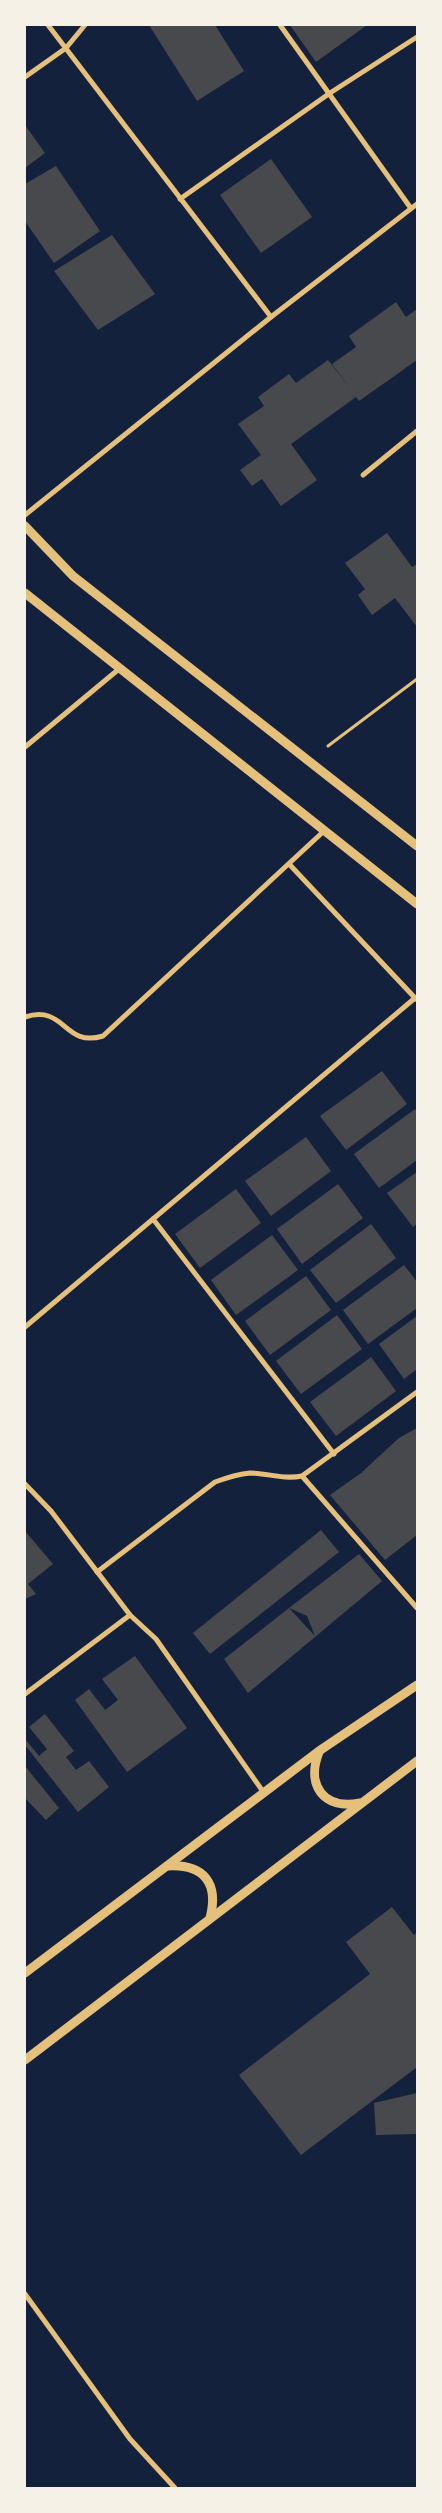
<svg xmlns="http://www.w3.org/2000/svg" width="442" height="2513" font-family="'Work Sans',sans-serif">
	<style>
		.building { fill: #48494c }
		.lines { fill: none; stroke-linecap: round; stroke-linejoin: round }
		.path { stroke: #e5c07b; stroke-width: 3 }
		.minor { stroke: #e5c07b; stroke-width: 5 }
		.tertiary { stroke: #e5c07b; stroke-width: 9 }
	</style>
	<rect width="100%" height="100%" fill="#14213d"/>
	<g class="building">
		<path d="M149 25H215L244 71 197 101Z"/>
		<path d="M290 25H367L316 62Z"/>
		<path d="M25 125 45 153 25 168Z"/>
		<path d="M271 159 312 217 261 253 220 195Z"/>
		<path d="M56 166 100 231 54 263 25 221V184Z"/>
		<path d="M112 235 155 294 98 330 54 271Z"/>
		<path d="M396 302 406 317 417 309V360L359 401 356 397 291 444 317 480 281 506 262 479 252 486 240 470 261 455 238 424 264 406 258 397 289 374 296 383 328 360 350 388 332 364 356 347 349 336Z"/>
		<path d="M387 533 412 567 417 564V627L395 598 372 615 358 595 365 589 345 563Z"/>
		<path d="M382 1071 407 1104 346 1150 320 1116Z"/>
		<path d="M415 1109 417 1112V1160L379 1188 354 1154Z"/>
		<path d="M306 1137 331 1171 271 1216 245 1181Z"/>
		<path d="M417 1172V1224L413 1227 387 1193Z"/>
		<path d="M338 1184 363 1218 302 1264 277 1229Z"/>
		<path d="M236 1189 261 1223 200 1268 175 1234Z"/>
		<path d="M371 1224 396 1258 336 1303 310 1270Z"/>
		<path d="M272 1235 298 1270 236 1315 211 1280Z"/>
		<path d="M404 1265 417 1282V1308L368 1344 343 1310Z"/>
		<path d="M306 1276 331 1310 270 1355 245 1321Z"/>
		<path d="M337 1315 362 1349 301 1394 276 1361Z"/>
		<path d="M417 1316V1369L404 1379 379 1344Z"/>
		<path d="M371 1357 396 1391 336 1436 310 1402Z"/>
		<path d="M417 1428V1535L385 1560 330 1495 361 1473 399 1438Z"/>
		<path d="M321 1530 339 1552 210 1654 193 1633Z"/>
		<path d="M25 1531 53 1564 28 1584 36 1594 25 1599Z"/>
		<path d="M359 1554 382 1581 248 1693 224 1659 289 1608 315 1636 307 1616 289 1608Z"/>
		<path d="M135 1656 187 1728 127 1772 75 1700 89 1689 105 1710 118 1700 102 1679Z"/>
		<path d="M45 1714 74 1751 66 1757 76 1770 89 1761 109 1787 78 1812 25 1745V1739L39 1756 47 1749 29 1727Z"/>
		<path d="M25 1766 59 1808 46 1820 25 1798Z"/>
		<path d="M392 1907 414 1935 417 1932V2067L301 2155 239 2075 370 1974 346 1942Z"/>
		<path d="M417 2093V2134L376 2135 374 2103Z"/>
	</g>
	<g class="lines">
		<path class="path" d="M328 746 417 679"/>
		<g class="minor">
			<path d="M48 25 271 317"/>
			<path d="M280 25 410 207"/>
			<path d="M25 77 66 48 85 25"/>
			<path d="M180 199 330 93 417 37"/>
			<path d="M363 475 417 431"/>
			<path d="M25 515 271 317 417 204"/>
			<path d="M25 747 119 669"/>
			<path d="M290 865 416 999"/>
			<path d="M25 1017C66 1004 63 1048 103 1036L324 831"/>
			<path d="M153 1219 334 1454"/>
			<path d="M25 1327 415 998"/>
			<path d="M302 1476 417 1608"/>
			<path d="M25 1484 51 1511 130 1615 156 1639 264 1793"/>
			<path d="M97 1572 215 1482C226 1478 238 1474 250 1473 268 1473 283 1480 302 1476L417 1392"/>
			<path d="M25 1694 130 1615"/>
			<path d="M25 2294 130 2439 175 2488"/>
		</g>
		<g class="tertiary">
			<path d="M25 526 73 576 417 846"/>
			<path d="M25 593 417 904"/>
			<path d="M319 1752C306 1785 323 1810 360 1803"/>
			<path d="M168 1866C204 1864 219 1883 210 1918"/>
			<path d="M25 1973 319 1751 417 1685"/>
			<path d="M25 2060 417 1761"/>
		</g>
	</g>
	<rect width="442" height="2513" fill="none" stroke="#f6f1e7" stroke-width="52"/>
</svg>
